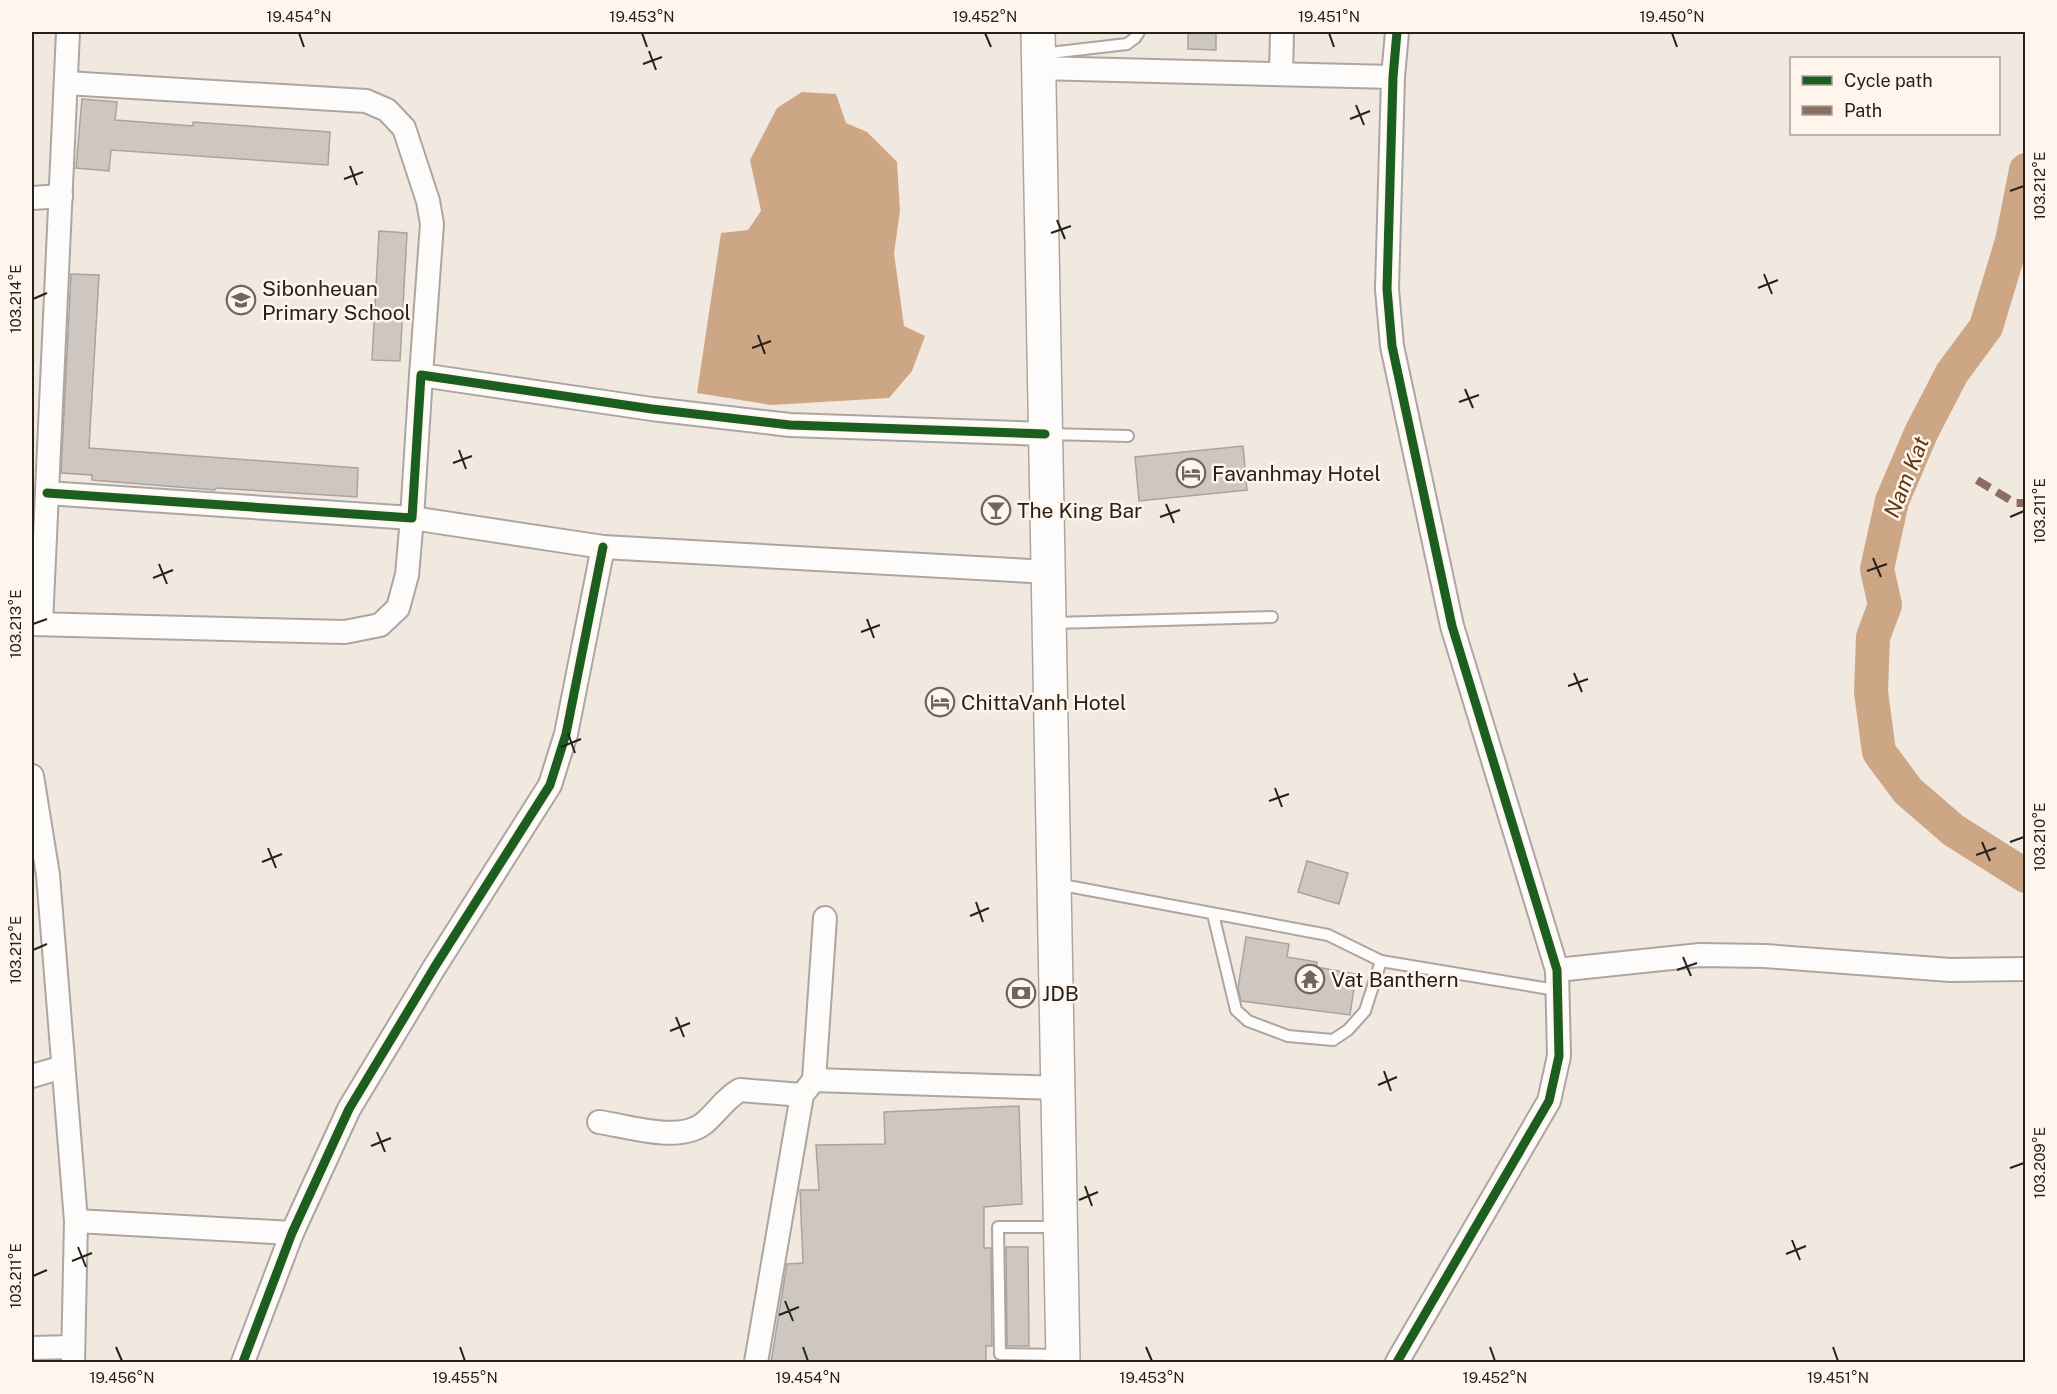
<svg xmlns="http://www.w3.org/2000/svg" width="2057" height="1394" font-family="'Public Sans',sans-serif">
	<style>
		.water { fill: #cda686 }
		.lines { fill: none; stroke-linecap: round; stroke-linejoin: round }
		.river { stroke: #cda686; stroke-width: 34 }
		.building { fill: #cec7c1; stroke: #aaa39d; stroke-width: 1.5 }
		.lane-casing { stroke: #ada6a0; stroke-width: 14 }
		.street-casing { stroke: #ada6a0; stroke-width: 26 }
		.highway-casing { stroke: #ada6a0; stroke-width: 36 }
		.lane { stroke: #fdfcfa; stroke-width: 10 }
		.street { stroke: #fdfcfa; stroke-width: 22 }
		.highway { stroke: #fdfcfa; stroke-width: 33 }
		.quiet { stroke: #8d6e63; stroke-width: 8; stroke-dasharray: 15 8; stroke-linecap: butt }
		.cycleway-casing { stroke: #fff5ed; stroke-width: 13 }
		.cycleway { stroke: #1b5e20; stroke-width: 9 }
		.ticks { fill: none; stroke: #27211c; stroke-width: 2 }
		.labels { text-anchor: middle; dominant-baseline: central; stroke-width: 5; stroke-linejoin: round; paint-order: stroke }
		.poi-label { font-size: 21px; fill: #27211c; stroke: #fff5ed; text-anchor: start }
		.water-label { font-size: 22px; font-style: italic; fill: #5b3716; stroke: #fff5ed }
		.neatline { fill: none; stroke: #27211c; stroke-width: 2 }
		.ticks-label { font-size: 15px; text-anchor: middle; fill: #27211c }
	</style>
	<rect width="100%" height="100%" fill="#f1e8e0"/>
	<path class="water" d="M802 92 836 94 846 123 867 132 897 162 900 211 894 253 904 326 925 336 912 371 889 398 771 405 697 393 721 233 748 230 761 211 750 160 777 108Z"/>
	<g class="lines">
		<path class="river" d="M2026 170 2012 241 1986 327 1952 373 1921 433 1892 501 1877 569 1885 605 1873 637 1871 692 1879 752 1908 791 1953 830 2026 876"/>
	</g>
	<g class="building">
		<path d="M1188 32H1216V50L1188 49Z"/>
		<path d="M82 99 117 102 115 120 193 126V122L330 132 328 165 111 150 109 171 76 168Z"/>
		<path d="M379 231 407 233 400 361 372 360Z"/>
		<path d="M71 274 99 275 89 448 358 468 357 497 216 488 215 490 92 480V475L61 473Z"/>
		<path d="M1243 446 1247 490 1139 501 1135 457Z"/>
		<path d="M1307 861 1348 873 1339 904 1298 892Z"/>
		<path d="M1246 937 1289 944 1287 957 1317 962 1316 967 1356 974 1350 1015 1241 1001 1238 988Z"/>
		<path d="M1019 1106 1022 1204 984 1207V1248H991L992 1346H986V1362H771L787 1264 803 1263 800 1190H819L816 1145 885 1144 884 1112Z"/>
		<path d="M1006 1247H1028L1029 1346H1007Z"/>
	</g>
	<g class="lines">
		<g class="lane-casing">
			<g id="lane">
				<path d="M1041 54 1127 44 1135 38 1139 32"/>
				<path d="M1048 434 1128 436"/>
				<path d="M1054 623 1272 617"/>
				<path d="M1057 884 1328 935 1381 961 1556 990"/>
				<path d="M1213 914 1236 1010 1248 1021 1288 1036 1333 1040 1348 1030 1365 1011 1381 961"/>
				<path d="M1056 1227H998L1000 1354 1060 1355"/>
			</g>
		</g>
		<g class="street-casing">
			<g id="street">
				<path d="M1397 32 1393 77 1387 289 1392 346 1452 626 1557 970 1559 1056 1549 1101 1397 1362"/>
				<path d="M1038 68 1393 77"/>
				<path d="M1281 74 1282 32"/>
				<path d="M66 83 366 101 387 110 404 128 428 201 432 224 421 375"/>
				<path d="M32 198 61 196"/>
				<path d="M47 493 412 518 421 375 652 409 790 425 1045 434"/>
				<path d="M32 624 345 632 380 625 398 608 407 575 412 518 603 547 1048 572"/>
				<path d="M41 624 68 32"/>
				<path d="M32 776 48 875 76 1221 73 1362"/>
				<path d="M1557 970 1700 955 1765 956 1950 970 2026 969"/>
				<path d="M32 1076 63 1067"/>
				<path d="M814 1080 825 918"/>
				<path d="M599 1122C627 1126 678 1143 703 1124 716 1114 725 1098 740 1090L802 1095"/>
				<path d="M76 1221 292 1233"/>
				<path d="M32 1348 73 1347"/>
				<path d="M243 1362 292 1233 349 1109 434 968 550 785 566 734 603 547"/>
				<path d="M756 1362 802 1095 814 1080 1058 1088"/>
			</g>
		</g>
		<g class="highway-casing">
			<path id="highway" d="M1038 32 1063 1362"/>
		</g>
		<use href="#lane" class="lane"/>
		<use href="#street" class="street"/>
		<use href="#highway" class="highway"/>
		<path class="quiet" d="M1977 480 2015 503H2026"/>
		<g class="cycleway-casing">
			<g id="cycleway">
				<path d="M1397 32 1393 77 1387 289 1392 346 1452 626 1557 970 1559 1056 1549 1101 1397 1362"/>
				<path d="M47 493 412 518 421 375 652 409 790 425 1045 434"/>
				<path d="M243 1362 292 1233 349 1109 434 968 550 785 566 734 603 547"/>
			</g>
		</g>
		<use href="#cycleway" class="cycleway"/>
	</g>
	<path class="ticks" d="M299 33 304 47M642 33 647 47M985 33 991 47M1329 33 1334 47M1672 33 1677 47M649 51 656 70M643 64 662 57M1356 105 1364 125M1350 119 1370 111M350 166 357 185M344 179 363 172M2010 191 2024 186M1057 220 1065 239M1051 233 1071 226M1764 274 1772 294M1758 288 1778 280M33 299 47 293M758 335 765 354M752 348 771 341M1465 389 1473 408M1459 402 1479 395M459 450 466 469M453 463 472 456M1166 504 1174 523M1160 517 1180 510M2010 517 2024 511M1873 558 1881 577M159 564 167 584M1867 571 1887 564M153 578 173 570M867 619 874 638M33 624 47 619M861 632 880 625M1574 673 1582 692M1568 686 1588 679M568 733 575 753M561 747 581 739M1275 788 1282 807M1269 801 1289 794M1982 842 1990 861M2010 842 2024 837M268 848 276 868M1976 855 1996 848M262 862 282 854M976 902 983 922M970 916 989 908M33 950 47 944M1683 957 1691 976M1677 970 1697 963M676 1017 684 1037M670 1031 690 1023M1384 1071 1391 1091M1378 1085 1397 1077M377 1132 385 1152M371 1146 391 1138M2010 1168 2024 1163M1085 1186 1092 1206M1079 1200 1098 1192M1792 1240 1800 1260M78 1247 86 1267M1786 1254 1806 1246M72 1261 92 1253M33 1276 47 1270M785 1301 793 1321M779 1315 799 1307M116 1347 122 1361M460 1347 465 1361M803 1347 808 1361M1146 1347 1152 1361M1490 1347 1495 1361M1833 1347 1838 1361"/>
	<defs>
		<g id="school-ring" transform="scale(1.5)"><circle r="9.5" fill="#fff5ed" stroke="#6e6761" stroke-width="1.5"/><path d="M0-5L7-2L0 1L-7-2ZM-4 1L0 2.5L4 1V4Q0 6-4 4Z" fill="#6e6761"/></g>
		<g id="hotel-ring" transform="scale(1.5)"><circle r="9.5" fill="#fff5ed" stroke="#6e6761" stroke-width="1.5"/><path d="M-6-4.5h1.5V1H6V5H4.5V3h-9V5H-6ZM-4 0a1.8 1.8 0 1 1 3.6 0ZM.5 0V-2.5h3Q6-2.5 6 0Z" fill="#6e6761"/></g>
		<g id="bar-ring" transform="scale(1.5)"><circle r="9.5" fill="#fff5ed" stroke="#6e6761" stroke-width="1.5"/><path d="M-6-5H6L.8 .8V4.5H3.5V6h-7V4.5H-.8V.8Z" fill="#6e6761"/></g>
		<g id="temple-ring" transform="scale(1.5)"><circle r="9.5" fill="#fff5ed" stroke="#6e6761" stroke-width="1.5"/><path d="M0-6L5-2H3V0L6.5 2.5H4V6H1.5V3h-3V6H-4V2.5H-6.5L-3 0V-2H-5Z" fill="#6e6761"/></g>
		<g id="bank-ring" transform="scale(1.5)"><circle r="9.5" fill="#fff5ed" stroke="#6e6761" stroke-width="1.5"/><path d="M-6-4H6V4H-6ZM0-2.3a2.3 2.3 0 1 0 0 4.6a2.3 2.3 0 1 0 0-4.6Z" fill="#6e6761"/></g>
	</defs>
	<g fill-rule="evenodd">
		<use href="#school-ring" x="241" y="300"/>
		<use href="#hotel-ring" x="1191" y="473"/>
		<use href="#bar-ring" x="996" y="510"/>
		<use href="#hotel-ring" x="940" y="702"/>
		<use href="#temple-ring" x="1310" y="979"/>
		<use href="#bank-ring" x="1021" y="993"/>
	</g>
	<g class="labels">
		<g class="poi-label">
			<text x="262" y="288">Sibonheuan<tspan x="262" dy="24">Primary School</tspan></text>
			<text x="1212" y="473">Favanhmay Hotel</text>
			<text x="1017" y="510">The King Bar</text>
			<text x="961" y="702">ChittaVanh Hotel</text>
			<text x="1331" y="979">Vat Banthern</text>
			<text x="1042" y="993">JDB</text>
		</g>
		<g class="water-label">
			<text transform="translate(1906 477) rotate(-68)">Nam Kat</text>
		</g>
	</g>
	<rect width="2057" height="1394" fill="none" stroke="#fff5ed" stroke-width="66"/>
	<rect x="1790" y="57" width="210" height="78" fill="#fff5ed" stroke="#a9a099" stroke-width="1.5"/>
	<rect x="1802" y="76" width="30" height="9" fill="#1b5e20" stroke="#a9a099" stroke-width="1.5"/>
	<text x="1844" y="87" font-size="18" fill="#27211c">Cycle path</text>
	<rect x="1802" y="106" width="30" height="9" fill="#8d6e63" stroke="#a9a099" stroke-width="1.5"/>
	<text x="1844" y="117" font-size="18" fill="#27211c">Path</text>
	<rect x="33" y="33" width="1991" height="1328" class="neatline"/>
	<g class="ticks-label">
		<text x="299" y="22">19.454°N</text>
		<text x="642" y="22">19.453°N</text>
		<text x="985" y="22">19.452°N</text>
		<text x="1329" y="22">19.451°N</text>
		<text x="1672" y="22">19.450°N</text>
		<text transform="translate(2040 186) rotate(-90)" y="5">103.212°E</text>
		<text transform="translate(16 299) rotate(-90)" y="5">103.214°E</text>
		<text transform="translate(2040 511) rotate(-90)" y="5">103.211°E</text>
		<text transform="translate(16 624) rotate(-90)" y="5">103.213°E</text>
		<text transform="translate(2040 837) rotate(-90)" y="5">103.210°E</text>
		<text transform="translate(16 950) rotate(-90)" y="5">103.212°E</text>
		<text transform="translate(2040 1163) rotate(-90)" y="5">103.209°E</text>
		<text transform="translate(16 1276) rotate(-90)" y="5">103.211°E</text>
		<text x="122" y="1383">19.456°N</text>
		<text x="465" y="1383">19.455°N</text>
		<text x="808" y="1383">19.454°N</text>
		<text x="1152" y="1383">19.453°N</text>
		<text x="1495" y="1383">19.452°N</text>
		<text x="1838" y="1383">19.451°N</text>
	</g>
</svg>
